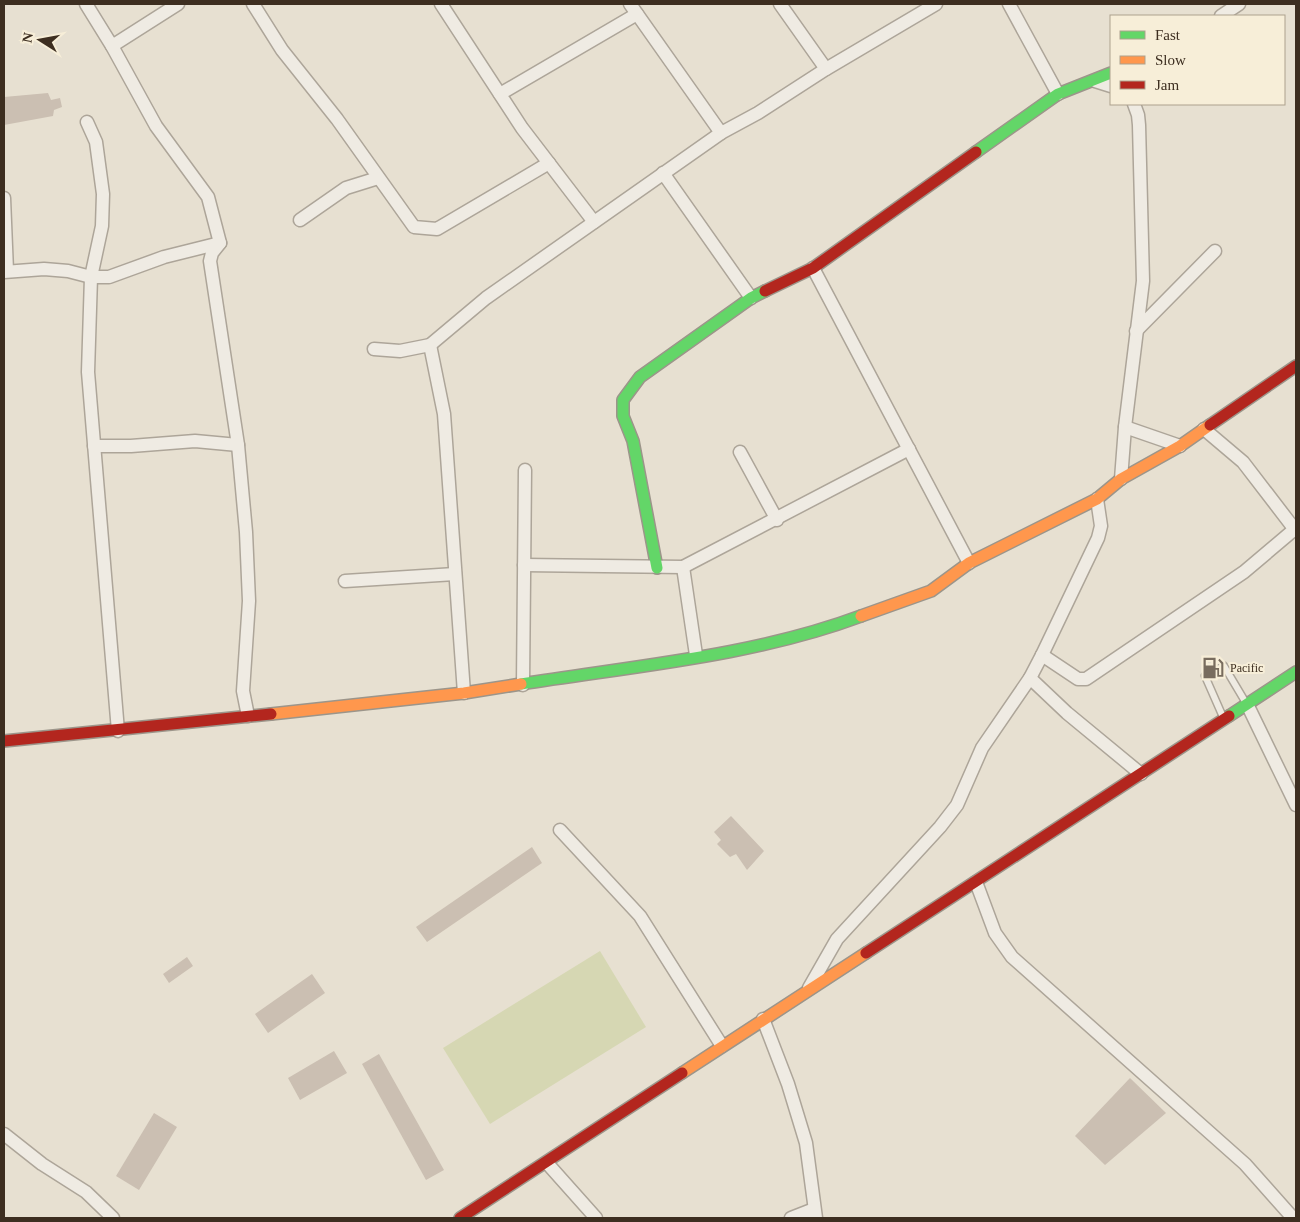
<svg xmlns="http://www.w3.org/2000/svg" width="1300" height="1222" font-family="Georgia,serif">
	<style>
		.green { fill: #d6d7b3 }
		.building { fill: #cbbfb2 }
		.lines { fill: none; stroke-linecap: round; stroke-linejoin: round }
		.lane-casing { stroke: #ada599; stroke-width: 9 }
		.street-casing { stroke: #ada599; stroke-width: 15 }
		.fast-casing { stroke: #9c958a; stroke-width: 14 }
		.slow-casing { stroke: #9c958a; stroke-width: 14 }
		.jam-casing { stroke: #9c958a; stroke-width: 14 }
		.lane { stroke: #efebe3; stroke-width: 6 }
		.street { stroke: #efebe3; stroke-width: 12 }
		.fast { stroke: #63d668; stroke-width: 11 }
		.slow { stroke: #ff974d; stroke-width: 11 }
		.jam { stroke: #b3261e; stroke-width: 11 }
		.labels { text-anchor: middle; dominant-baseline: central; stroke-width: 4; stroke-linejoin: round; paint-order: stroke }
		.poi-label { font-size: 12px; fill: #3d2e20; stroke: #f7eed8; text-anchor: start }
	</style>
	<rect width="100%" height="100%" fill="#e7e0d1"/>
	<path class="green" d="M600 951 646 1027 490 1124 443 1048Z"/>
	<g class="building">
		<path d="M48 93 51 100 60 98 62 107 54 110 53 116 4 125V97Z"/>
		<path d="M731 816 764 851 747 870 736 854 730 857 717 844 721 840 714 832Z"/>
		<path d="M532 847 542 863 427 942 416 927Z"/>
		<path d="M187 957 193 966 169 983 163 974Z"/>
		<path d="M312 974 325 993 268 1033 255 1014Z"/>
		<path d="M334 1051 347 1073 300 1100 288 1078Z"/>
		<path d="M379 1054 444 1170 426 1180 362 1064Z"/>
		<path d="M1130 1078 1166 1113 1105 1165 1075 1136Z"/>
		<path d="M154 1113 177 1127 139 1190 116 1176Z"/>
	</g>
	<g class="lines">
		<g class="lane-casing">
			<path id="lane" d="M1223 717 1205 676 1224 666 1246 703"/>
		</g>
		<g class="street-casing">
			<g id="street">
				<path d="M86 4 112 46 156 126 208 197 220 243 212 253 210 261 238 445 246 532 249 601 243 691 248 716"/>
				<path d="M253 4 282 50 337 119 414 227 437 229 549 163"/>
				<path d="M441 4 522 128 594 222"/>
				<path d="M630 4 721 133"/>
				<path d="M780 4 826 69"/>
				<path d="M1009 4 1058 94"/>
				<path d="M1221 16 1239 4"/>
				<path d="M112 46 178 4"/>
				<path d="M1095 81 1111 86"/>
				<path d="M500 94 637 14"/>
				<path d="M87 122 96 142 103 194 102 226 91 277 88 372 118 731"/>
				<path d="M663 173 751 298"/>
				<path d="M4 198 7 271"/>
				<path d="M300 220 346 188 378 178"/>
				<path d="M813 268 969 563"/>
				<path d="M4 272 44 269 68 271 91 277H109L164 257 220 243"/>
				<path d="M1136 331 1215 251"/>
				<path d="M430 345 444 414 464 693"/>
				<path d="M374 349 400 351 430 345 486 298 721 133 758 113 826 69 936 4"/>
				<path d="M1125 427 1180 446"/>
				<path d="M1204 429 1243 462 1296 531"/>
				<path d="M94 446H131L195 441 238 445"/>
				<path d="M740 452 777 520"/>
				<path d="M1121 479 1125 427 1143 281 1139 125 1138 115 1134 104"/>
				<path d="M524 565 683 567 909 449"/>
				<path d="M683 567 696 655"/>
				<path d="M345 581 455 574"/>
				<path d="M1042 655 1078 679H1086L1244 572 1296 528"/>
				<path d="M1030 678 1067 713 1141 774"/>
				<path d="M523 685 525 470"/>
				<path d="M1247 704 1296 805"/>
				<path d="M560 830 640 916 722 1046"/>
				<path d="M976 882 995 933 1012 957 1245 1164 1293 1218"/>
				<path d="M809 988 837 939 940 827 957 805 982 748 1030 678 1042 655 1098 538 1101 526 1097 499"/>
				<path d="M763 1019 788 1084 806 1143 816 1218"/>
				<path d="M4 1134 42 1164 86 1192 113 1218"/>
				<path d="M547 1163 596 1218"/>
				<path d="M791 1218 814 1209"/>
			</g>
		</g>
		<g class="fast-casing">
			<g id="fast">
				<path d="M976 152 1058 94 1111 73"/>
				<path d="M657 568 633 441 623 416V400L640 377 751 298 765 291"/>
				<path d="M521 684C634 666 754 656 861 616"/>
				<path d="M1229 716 1296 672"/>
			</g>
		</g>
		<g class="slow-casing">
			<g id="slow">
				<path d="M861 616 931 591 969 563 1097 499 1121 479 1180 446 1210 425"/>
				<path d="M271 714 464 693 521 684"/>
				<path d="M682 1073 866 953"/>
			</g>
		</g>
		<g class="jam-casing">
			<g id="jam">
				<path d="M765 291 813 268 976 152"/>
				<path d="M1210 425 1296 366"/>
				<path d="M4 741 271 714"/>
				<path d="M866 953 1229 716"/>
				<path d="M460 1218 682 1073"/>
			</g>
		</g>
		<use href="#lane" class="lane"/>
		<use href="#street" class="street"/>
		<use href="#fast" class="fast"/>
		<use href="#slow" class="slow"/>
		<use href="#jam" class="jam"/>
	</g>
	<defs>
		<g id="fuel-bare" transform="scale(1.725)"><path d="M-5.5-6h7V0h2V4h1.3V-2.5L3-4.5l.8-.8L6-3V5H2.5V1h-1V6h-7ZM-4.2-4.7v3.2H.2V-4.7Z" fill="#786c5e" stroke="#f7eed8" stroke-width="2.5" paint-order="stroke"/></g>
	</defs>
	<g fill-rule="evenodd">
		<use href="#fuel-bare" x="1213" y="668"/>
	</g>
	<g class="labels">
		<g class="poi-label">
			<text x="1230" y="668">Pacific</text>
		</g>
	</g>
	<rect width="1300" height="1222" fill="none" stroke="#3d2e20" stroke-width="10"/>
	<rect x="1110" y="15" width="175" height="90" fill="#f7eed8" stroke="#ada18e"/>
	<rect x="1120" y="31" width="25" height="8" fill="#63d668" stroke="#ada18e"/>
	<text x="1155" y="40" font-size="15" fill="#3d2e20">Fast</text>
	<rect x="1120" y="56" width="25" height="8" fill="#ff974d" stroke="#ada18e"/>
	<text x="1155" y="65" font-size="15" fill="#3d2e20">Slow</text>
	<rect x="1120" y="81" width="25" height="8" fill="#b3261e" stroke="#ada18e"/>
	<text x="1155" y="90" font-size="15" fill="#3d2e20">Jam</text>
	<g transform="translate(40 40) rotate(281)" stroke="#f7eed8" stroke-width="4" paint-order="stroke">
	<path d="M0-4L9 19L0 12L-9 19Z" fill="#3d2e20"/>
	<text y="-8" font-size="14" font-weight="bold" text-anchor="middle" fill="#3d2e20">N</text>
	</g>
</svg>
